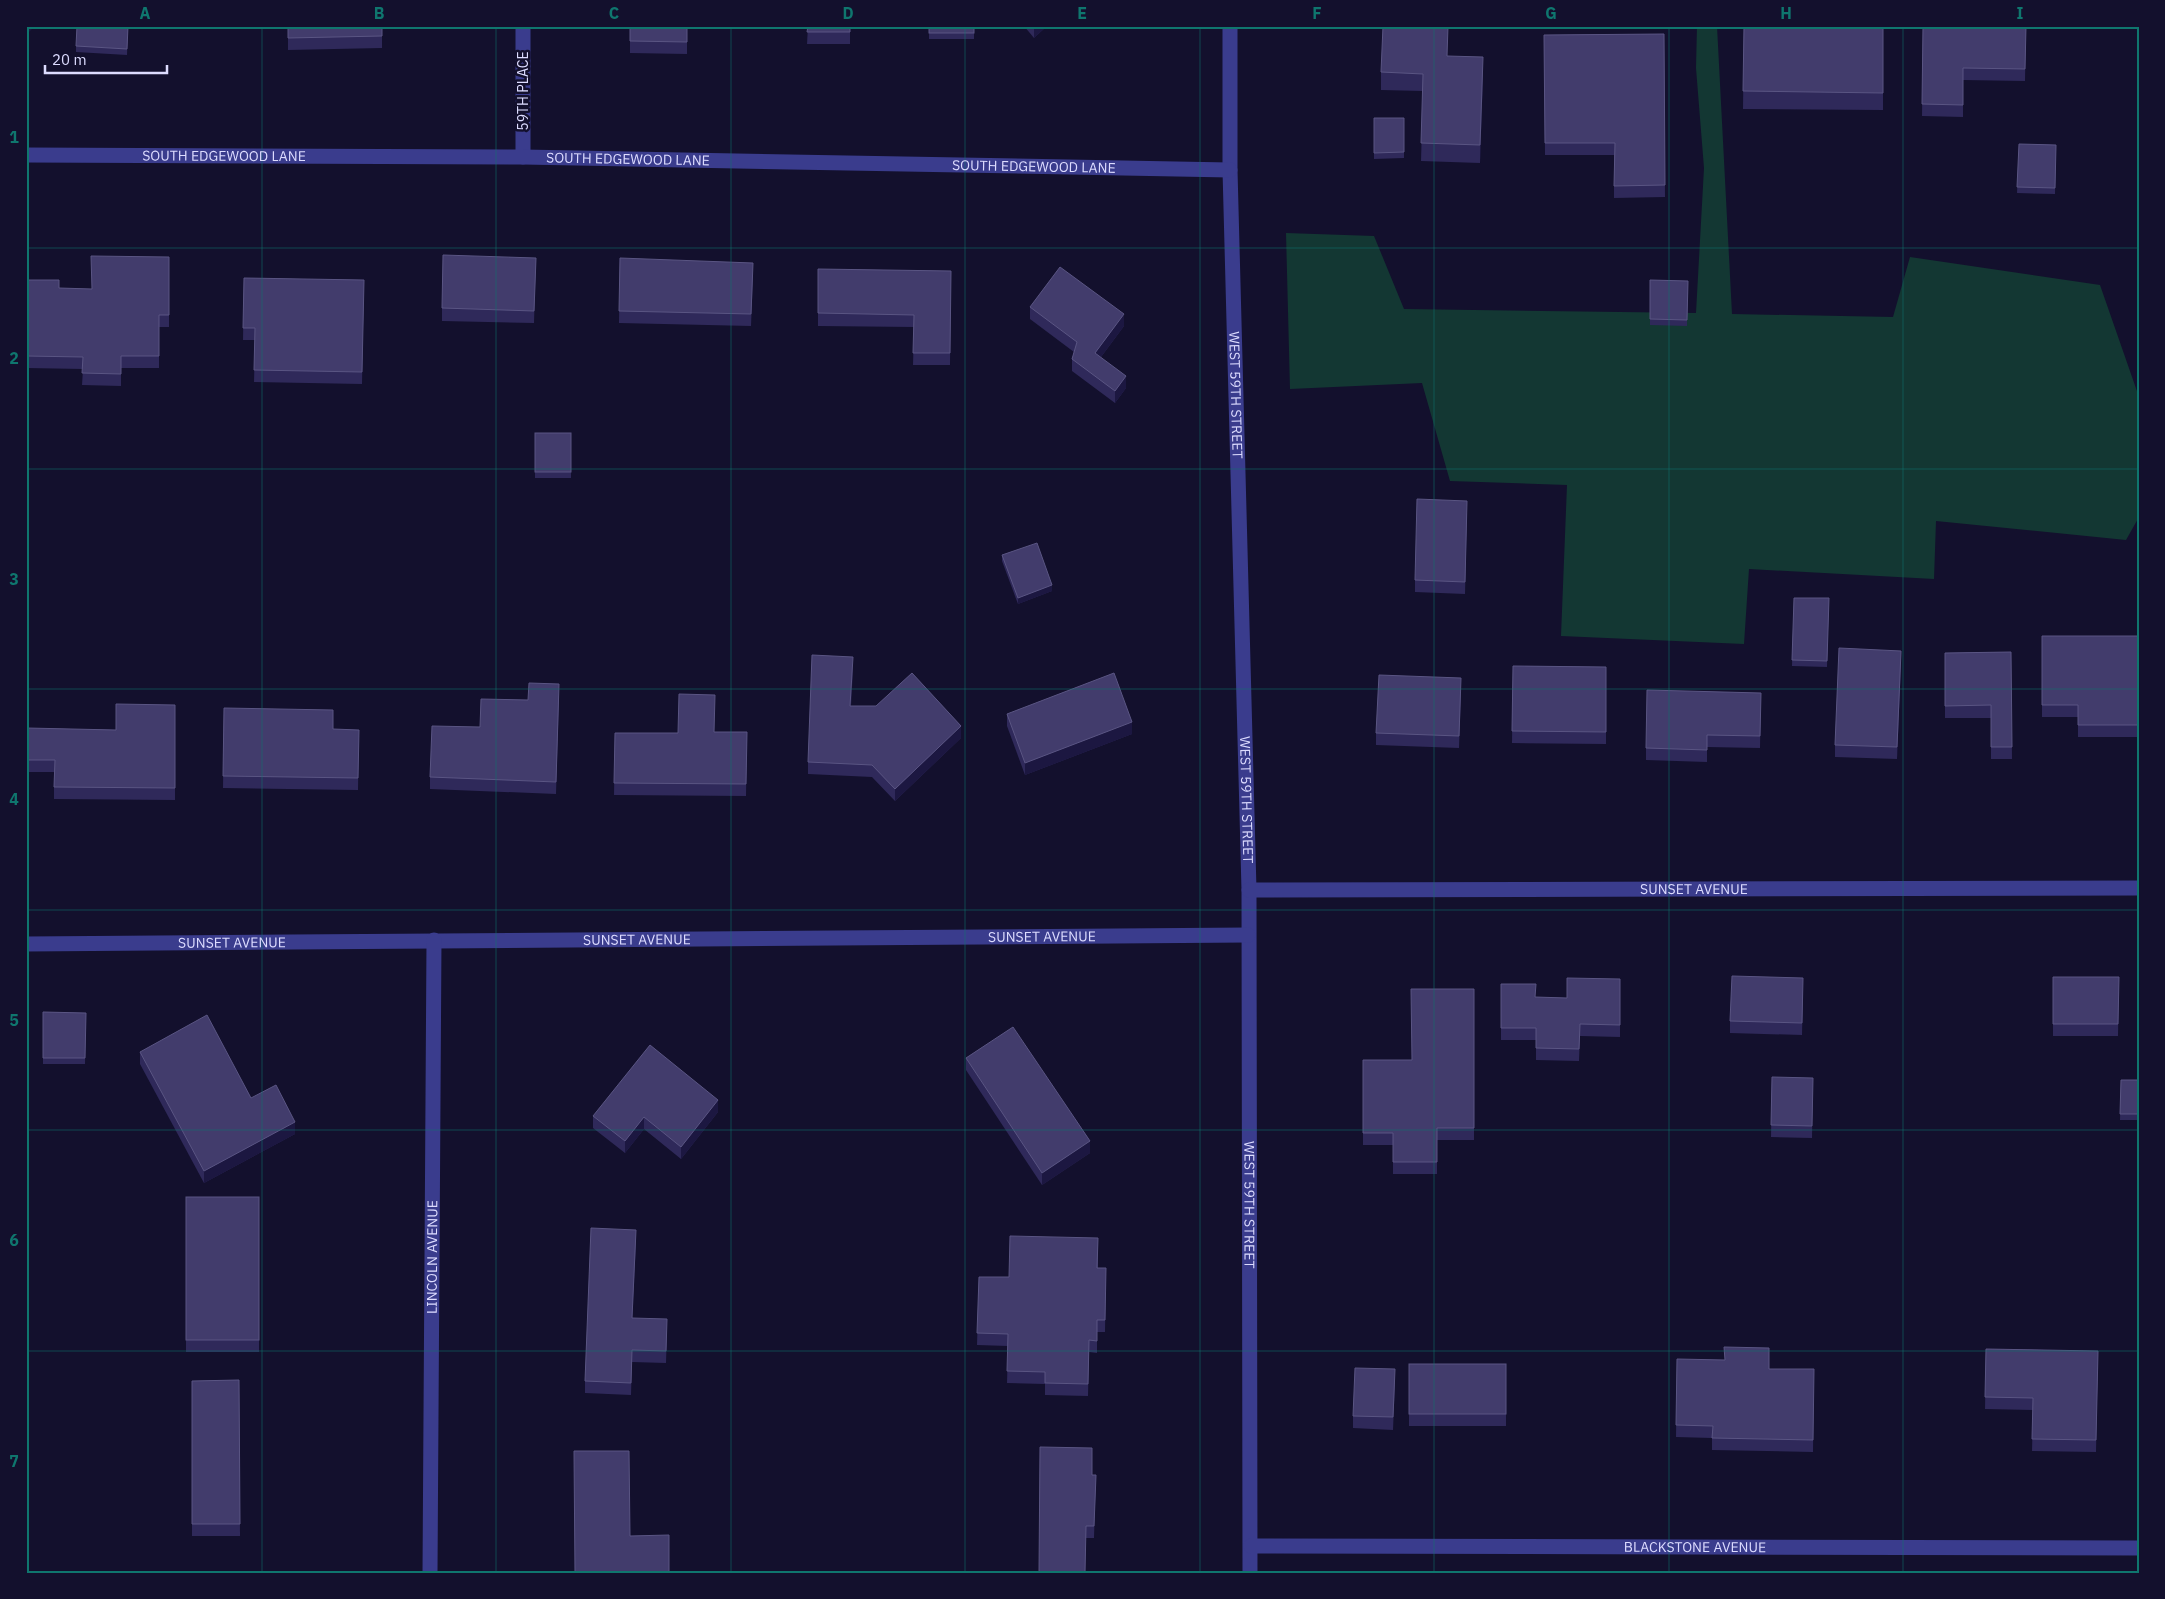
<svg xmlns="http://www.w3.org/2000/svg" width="2165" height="1599" font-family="'IBM Plex Sans',sans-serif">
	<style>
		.green { fill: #133733 }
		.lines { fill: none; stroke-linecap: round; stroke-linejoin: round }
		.street { stroke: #3a3c8d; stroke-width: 15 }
		.wall { fill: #2f295a }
		.shaded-wall { fill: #1c1741 }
		.building { fill: #423c6c; stroke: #5a5583 }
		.grid { fill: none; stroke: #0f766e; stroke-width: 1; stroke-opacity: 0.55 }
		.labels { text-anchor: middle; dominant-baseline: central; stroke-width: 5; stroke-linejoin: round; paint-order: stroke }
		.street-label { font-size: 14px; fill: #dddcff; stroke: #13102d }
		.neatline { fill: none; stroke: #0f766e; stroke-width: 2 }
		.grid-label { font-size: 16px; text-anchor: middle; font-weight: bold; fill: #0f766e }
	</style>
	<rect width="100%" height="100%" fill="#13102d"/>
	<path class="green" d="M1697 26H1717L1732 314 1893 317 1910 257 2100 285 2139 397V517L2126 540 1936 521 1934 579 1749 569 1744 644 1561 636 1567 485 1450 481 1422 383 1290 389 1286 233 1374 236 1404 309 1696 313 1704 168 1696 68Z"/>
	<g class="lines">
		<g class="street">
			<path d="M523 26V157"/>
			<path id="s1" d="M1230 26V170L1249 890 1250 1573"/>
			<path id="s2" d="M26 155 523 157 1230 170"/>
			<path id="s3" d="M1249 890 2139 888"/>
			<path id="s4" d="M26 944 1248 935"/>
			<path id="s5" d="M1251 1546 2139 1548"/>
			<path id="s6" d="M430 1573 434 940"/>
		</g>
	</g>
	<g class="wall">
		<path d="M128 26 127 55 76 52V46Z"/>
		<path d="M288 26H382V48L288 50Z"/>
		<path d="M630 26H687V54L630 53Z"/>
		<path d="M808 26H850V44H807Z"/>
		<rect x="929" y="26" width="45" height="13"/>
		<path d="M1024 26H1047L1034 38Z"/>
		<path d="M1744 26H1883V110L1743 109Z"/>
		<path d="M1923 26H2026L2025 81 1963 80V117L1922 116Z"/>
		<path d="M1664 34 1665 197 1614 198V155H1545L1544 35Z"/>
		<path d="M1448 56 1483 75 1480 163 1421 161 1423 91 1381 90V72Z"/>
		<path d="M1374 118H1404V158L1374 159Z"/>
		<path d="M2019 144 2056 145 2055 194 2017 193Z"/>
		<path d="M169 257V327H159V368H121V386L82 385 83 369 26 368V280L59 288 91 289Z"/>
		<path d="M536 258 534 323 442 321V308Z"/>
		<path d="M620 258 753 275 751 326 619 323Z"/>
		<path d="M818 269 951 271 950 365H913L914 327 818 326Z"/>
		<path d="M244 278 364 280 362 384 254 382 255 340H243Z"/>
		<path d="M1650 280 1688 281 1687 326 1650 325Z"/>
		<path d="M1030 307 1124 326 1101 357 1126 388 1115 403 1072 371V359L1074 352 1030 319Z"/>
		<rect x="535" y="433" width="36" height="45"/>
		<path d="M1467 513 1465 594 1415 592V580Z"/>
		<path d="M1002 555 1052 591 1018 604 1002 561Z"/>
		<path d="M1794 598H1829L1827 667 1792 666Z"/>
		<path d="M2042 636H2139V737H2078V717H2042Z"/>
		<path d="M2011 652 2012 759H1991V718H1945V653Z"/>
		<path d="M1901 663 1897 759 1835 757V745Z"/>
		<path d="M1513 666 1606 667V744L1512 743Z"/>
		<path d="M853 669 851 706 961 738 895 801 872 777 808 774V762Z"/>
		<path d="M1461 690 1459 748 1376 745V733Z"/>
		<path d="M1761 693 1760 748 1707 747V762L1646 760V748Z"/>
		<path d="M559 696 556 794 430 789V777L528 700Z"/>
		<path d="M175 705V800L54 799V772H27V728L116 730Z"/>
		<path d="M224 708 333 729 359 730 358 790 223 788Z"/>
		<path d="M1007 714 1132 734 1025 775 1007 726Z"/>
		<path d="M714 732H747L746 796 614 795 615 733H678Z"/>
		<path d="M2053 977H2119L2118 1036H2053Z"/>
		<path d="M1620 979V1037L1580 1036 1579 1061 1536 1060V1040H1501V984L1536 997 1567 998Z"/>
		<path d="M1474 989V1140H1437V1174H1393V1145H1363V1060H1412Z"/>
		<path d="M1803 990 1802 1035 1730 1033V1021Z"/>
		<path d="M43 1012 86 1013 85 1064H43Z"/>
		<path d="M140 1052 251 1098 295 1134 204 1183 140 1064Z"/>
		<path d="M966 1058 1090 1153 1042 1185 966 1070Z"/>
		<path d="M1772 1077 1813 1078 1812 1138 1771 1137Z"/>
		<path d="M2121 1080H2139V1120H2120Z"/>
		<path d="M718 1112 681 1159 644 1129 625 1153 593 1128V1116Z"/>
		<rect x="186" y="1197" width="73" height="155"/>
		<path d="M1098 1238V1268H1106L1105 1332H1097V1353L1089 1352 1088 1396 1045 1395V1384L1007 1383 1008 1346 977 1345 979 1277H1009Z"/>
		<path d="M636 1242 632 1318 667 1331 666 1363 632 1362 631 1395 585 1393V1381Z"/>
		<path d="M1986 1349 2098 1351 2096 1452 2032 1451 2033 1410 1985 1409Z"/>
		<path d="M1677 1359 1769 1369H1814L1813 1452 1712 1450V1438L1676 1437Z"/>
		<rect x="1409" y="1364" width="97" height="62"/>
		<path d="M239 1380 240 1536H192V1381Z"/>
		<path d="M1395 1381 1393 1430 1353 1428V1416Z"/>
		<path d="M1092 1475H1096L1094 1538H1086L1039 1573Z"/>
	</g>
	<g class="shaded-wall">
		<path d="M26 26H35L26 35Z"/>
		<path d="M1034 26H1047L1034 38Z"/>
		<path d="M1483 57V75L1480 163V145Z"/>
		<path d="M1124 314V326L1095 365V353Z"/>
		<path d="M1126 376V388L1115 403V391Z"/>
		<path d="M1052 585V591L1018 604V598Z"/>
		<path d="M1901 651V663L1897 759V747Z"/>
		<path d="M853 657V669L850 718V706Z"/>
		<path d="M1132 722V734L1025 775V763Z"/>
		<path d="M961 726V738L895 801V789Z"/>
		<path d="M718 1100V1112L681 1159V1147Z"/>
		<path d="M644 1117V1129L625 1153V1141Z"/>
		<path d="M295 1122V1134L204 1183V1171Z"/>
		<path d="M1090 1141V1153L1042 1185V1173Z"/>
		<path d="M636 1230V1242L632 1330V1318Z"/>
	</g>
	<g class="building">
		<path d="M77 26H128L127 49 76 46Z"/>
		<path d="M288 26H382V36L288 38Z"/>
		<path d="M630 26H687V42L630 41Z"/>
		<path d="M808 26H850V32H807Z"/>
		<rect x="929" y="26" width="45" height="7"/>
		<path d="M1383 26H1448L1447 56 1483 57 1480 145 1421 143 1423 74 1381 72Z"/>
		<path d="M1744 26H1883V93L1743 91Z"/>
		<path d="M1923 26H2026L2025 69 1963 68V105L1922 104Z"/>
		<path d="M1664 34 1665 185 1614 186 1615 143H1545L1544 35Z"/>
		<path d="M1374 118H1404V152L1374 153Z"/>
		<path d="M2019 144 2056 145 2055 188 2017 187Z"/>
		<path d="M443 255 536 258 534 311 442 308Z"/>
		<path d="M91 256 169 257V315H159V356H121V374L82 373 83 357 26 356V280H59V288L92 289Z"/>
		<path d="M620 258 753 263 751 314 619 311Z"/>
		<path d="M1060 267 1124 314 1095 353 1126 376 1115 391 1072 359 1077 342 1030 307Z"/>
		<path d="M818 269 951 271 950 353H913L914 315 818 313Z"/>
		<path d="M244 278 364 280 362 372 254 370 255 328H243Z"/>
		<path d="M1650 280 1688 281 1687 320 1650 319Z"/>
		<rect x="535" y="433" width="36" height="39"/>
		<path d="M1417 499 1467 501 1465 582 1415 580Z"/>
		<path d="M1037 543 1052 585 1018 598 1002 555Z"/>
		<path d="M1794 598H1829L1827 661 1792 660Z"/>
		<path d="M2042 636H2139V725H2078V705H2042Z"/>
		<path d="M1839 648 1901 651 1897 747 1835 745Z"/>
		<path d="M2011 652 2012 747H1991V705L1945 706V653Z"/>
		<path d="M812 655 853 657 850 706H876L912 673 961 726 895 789 872 765 808 762Z"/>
		<path d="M1513 666 1606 667V732L1512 731Z"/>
		<path d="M1114 673 1132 722 1025 763 1007 714Z"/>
		<path d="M1379 675 1461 678 1459 736 1376 733Z"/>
		<path d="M529 683 559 684 556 782 430 777 432 726 480 727 481 699 528 700Z"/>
		<path d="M1647 690 1761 693 1760 736 1707 735V750L1646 748Z"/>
		<path d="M679 694 715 695 714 732H747L746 784 614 783 615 733H678Z"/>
		<path d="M116 704 175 705V788L54 787 55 760H27V728L116 730Z"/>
		<path d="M224 708 333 710V729L359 730 358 778 223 776Z"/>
		<path d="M1732 976 1803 978 1802 1023 1730 1021Z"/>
		<path d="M2053 977H2119L2118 1024H2053Z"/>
		<path d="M1567 978 1620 979V1025L1580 1024 1579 1049 1536 1048V1028H1501V984H1536L1535 997 1567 998Z"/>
		<path d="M1411 989H1474V1128H1437V1162H1393V1133H1363V1060H1412Z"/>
		<path d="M43 1012 86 1013 85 1058H43Z"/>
		<path d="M207 1015 251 1098 276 1085 295 1122 204 1171 140 1052Z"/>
		<path d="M1013 1027 1090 1141 1042 1173 966 1058Z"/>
		<path d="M650 1045 718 1100 681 1147 644 1117 625 1141 593 1116Z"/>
		<path d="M1772 1077 1813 1078 1812 1126 1771 1125Z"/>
		<path d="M2121 1080H2139V1114H2120Z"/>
		<rect x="186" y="1197" width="73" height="143"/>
		<path d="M591 1228 636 1230 632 1318 667 1319 666 1351 632 1350 631 1383 585 1381Z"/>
		<path d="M1010 1236 1098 1238 1097 1268H1106L1105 1320H1097V1341L1089 1340 1088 1384 1045 1383V1372L1007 1371 1008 1334 977 1333 979 1277H1009Z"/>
		<path d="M1724 1347 1769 1348V1369H1814L1813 1440 1712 1438 1713 1426 1676 1425 1677 1359 1725 1360Z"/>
		<path d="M1986 1349 2098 1351 2096 1440 2032 1439 2033 1398 1985 1397Z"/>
		<rect x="1409" y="1364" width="97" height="50"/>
		<path d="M1355 1368 1395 1369 1393 1417 1353 1416Z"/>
		<path d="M239 1380 240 1524H192V1381Z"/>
		<path d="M1040 1447 1092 1448V1475H1096L1094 1526H1086L1085 1573H1039Z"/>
		<path d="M574 1451H629L630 1536 669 1535V1573H575Z"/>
	</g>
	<path class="grid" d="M262 26V1573M496 26V1573M731 26V1573M965 26V1573M1200 26V1573M1434 26V1573M1669 26V1573M1903 26V1573M26 248H2139M26 469H2139M26 689H2139M26 910H2139M26 1130H2139M26 1351H2139"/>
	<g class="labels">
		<g class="street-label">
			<text transform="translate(523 91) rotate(-90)">59TH PLACE</text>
			<text stroke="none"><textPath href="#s2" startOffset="198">SOUTH EDGEWOOD LANE</textPath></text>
			<text stroke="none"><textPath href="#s2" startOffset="602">SOUTH EDGEWOOD LANE</textPath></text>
			<text stroke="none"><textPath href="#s2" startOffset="1008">SOUTH EDGEWOOD LANE</textPath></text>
			<text stroke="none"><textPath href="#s1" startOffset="369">WEST 59TH STREET</textPath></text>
			<text stroke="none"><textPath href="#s1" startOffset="774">WEST 59TH STREET</textPath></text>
			<text stroke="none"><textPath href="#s3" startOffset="445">SUNSET AVENUE</textPath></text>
			<text stroke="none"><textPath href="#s4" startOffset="1016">SUNSET AVENUE</textPath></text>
			<text stroke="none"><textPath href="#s4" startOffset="611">SUNSET AVENUE</textPath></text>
			<text stroke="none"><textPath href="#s4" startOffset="206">SUNSET AVENUE</textPath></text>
			<text stroke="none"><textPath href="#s1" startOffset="1179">WEST 59TH STREET</textPath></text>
			<text stroke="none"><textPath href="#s6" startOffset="316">LINCOLN AVENUE</textPath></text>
			<text stroke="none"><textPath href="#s5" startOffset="444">BLACKSTONE AVENUE</textPath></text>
		</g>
	</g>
	<rect width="2165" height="1599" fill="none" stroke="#13102d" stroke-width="55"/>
	<path d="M45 65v8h122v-8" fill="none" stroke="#dddcff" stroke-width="2.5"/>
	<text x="52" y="65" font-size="15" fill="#dddcff" stroke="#13102d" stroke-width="4" paint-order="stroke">20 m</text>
	<rect x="28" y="28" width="2110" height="1544" class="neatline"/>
	<g class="grid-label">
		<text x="145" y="19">A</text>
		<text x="379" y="19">B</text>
		<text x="614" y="19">C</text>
		<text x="848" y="19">D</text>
		<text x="1082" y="19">E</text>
		<text x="1317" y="19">F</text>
		<text x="1551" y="19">G</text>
		<text x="1786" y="19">H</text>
		<text x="2020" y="19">I</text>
		<text x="14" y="143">1</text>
		<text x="14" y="364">2</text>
		<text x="14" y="585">3</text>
		<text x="14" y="805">4</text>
		<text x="14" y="1026">5</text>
		<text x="14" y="1246">6</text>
		<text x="14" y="1467">7</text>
	</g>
</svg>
